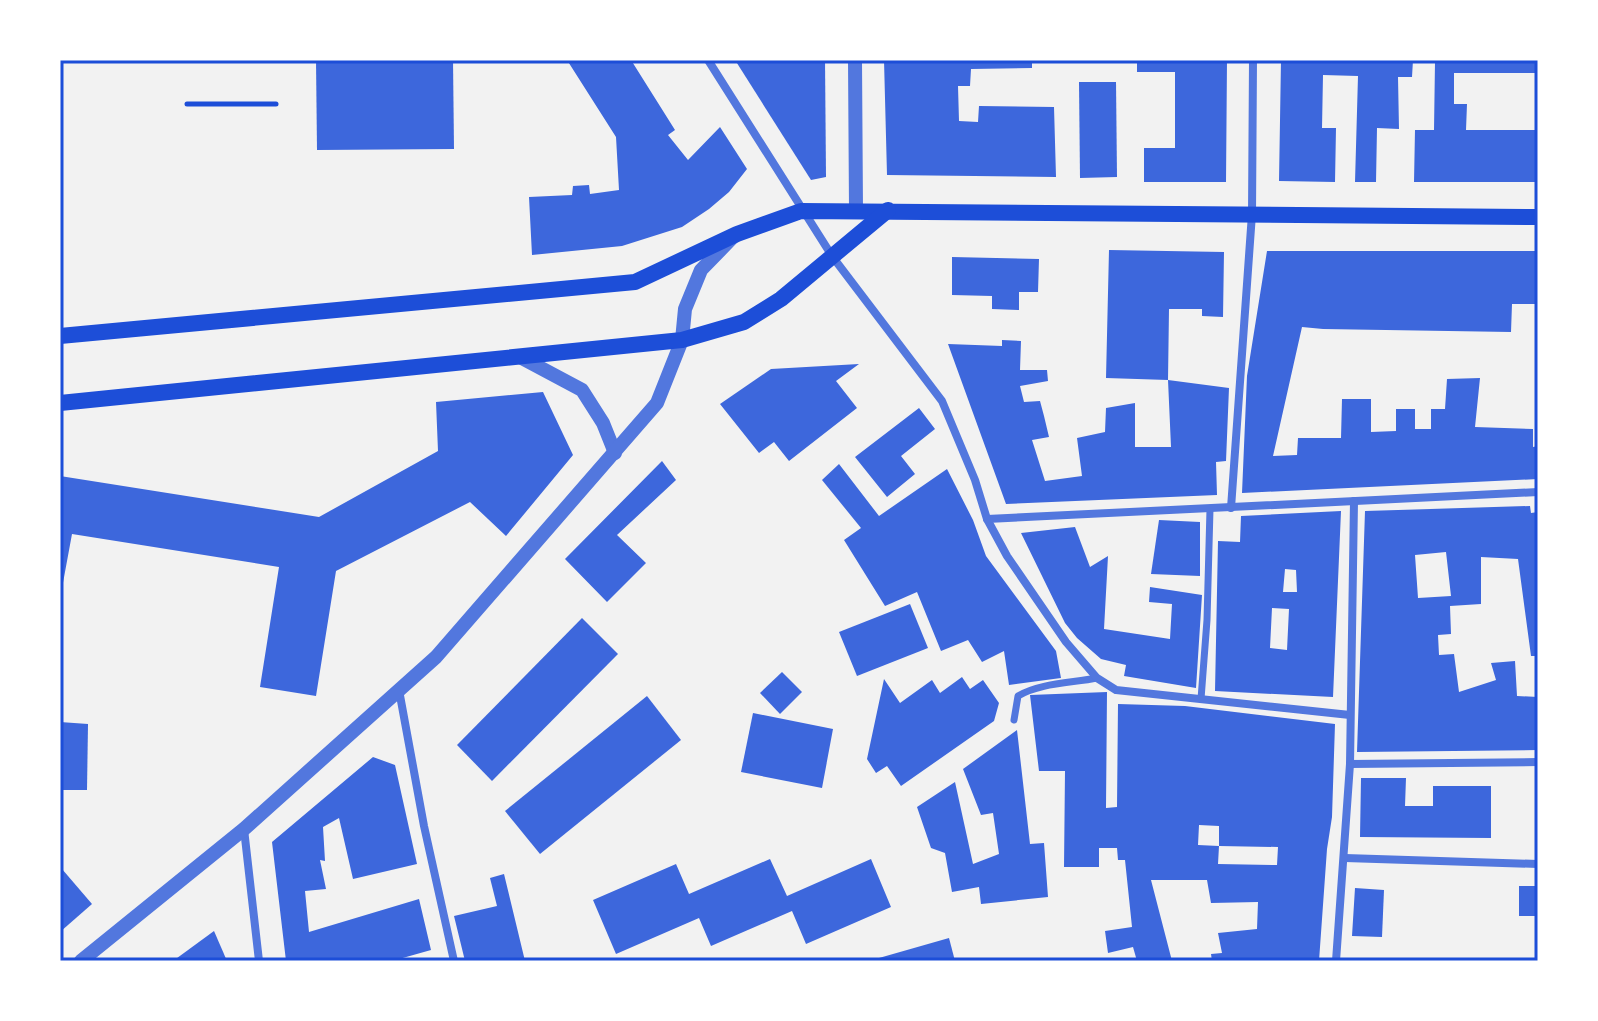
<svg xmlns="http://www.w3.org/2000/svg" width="1598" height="1021" font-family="'Public Sans',sans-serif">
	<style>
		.building { fill: #3d67dc; fill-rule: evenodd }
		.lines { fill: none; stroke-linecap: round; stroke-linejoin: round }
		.path { stroke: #1d4ed8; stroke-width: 5 }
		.pedestrian { stroke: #5277de; stroke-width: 7 }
		.minor { stroke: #5277de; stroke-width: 8 }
		.tertiary { stroke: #5277de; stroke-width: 14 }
		.secondary { stroke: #1d4ed8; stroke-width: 16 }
		.neatline { fill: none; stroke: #1d4ed8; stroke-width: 3 }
	</style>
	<rect width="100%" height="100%" fill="#f2f2f2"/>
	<g class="building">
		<path d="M316 60H453L454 149 317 150Z"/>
		<path d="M567 60H631L675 130 668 135 688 160 720 127 747 169 729 192 709 209 682 227 622 246 532 255 529 197 572 195 573 186 589 185 590 194 619 190 616 137Z"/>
		<path d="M735 60H825L826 177 811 180Z"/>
		<path d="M884 60H1032V68L971 69 970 86H958L959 121 978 122 979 106 1054 107 1056 177 887 175Z"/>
		<path d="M1137 60H1227L1226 182H1144V148H1175V72H1137Z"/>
		<path d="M1281 60H1413L1412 77H1398L1399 129 1377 128 1376 182H1355L1358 76 1323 75 1322 128H1336L1335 182 1279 181Z"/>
		<path d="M1454 60H1538V73H1454V104H1467L1466 130H1538V182H1414L1415 130H1434L1435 62H1454Z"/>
		<path d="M1079 82H1116L1117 177 1080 178Z"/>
		<path d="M1109 250 1224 252 1223 317 1202 316V309H1169L1168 380 1229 388 1226 461 1216 462 1217 495 1006 504 948 344 1002 346V340L1021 341 1020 370H1047L1048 381 1020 386 1024 402 1040 401 1044 416 1049 437 1032 440 1045 481 1082 476 1077 438 1105 432 1106 408 1135 403V447H1171L1168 380 1106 378Z"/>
		<path d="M1267 251H1538V304H1512L1511 332 1323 329 1302 327 1273 456 1297 455 1298 438H1341L1342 399H1371V432L1396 431V409H1415V429H1431V409H1445L1447 379 1480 378 1475 427 1533 429V447L1538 446V479L1242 493 1247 376Z"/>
		<path d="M952 257 1039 259 1038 292H1019V310L992 309V296L952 295Z"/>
		<path d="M859 364 836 381 857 408 789 461 774 442 759 453 720 404 771 369Z"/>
		<path d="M543 392 573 455 506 536 470 502 336 571 316 696 260 687 279 567 72 534 60 599V476L319 517 438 451 436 402Z"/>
		<path d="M919 408 935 429 901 456 915 474 887 497 855 457Z"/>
		<path d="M662 461 676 480 617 535 646 563 607 602 565 559Z"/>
		<path d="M839 464 879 516 947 469 973 520 986 556 1056 651 1061 678 1009 685 1004 651 982 662 968 640 941 651 917 592 885 606 844 540 861 528 822 480Z"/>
		<path d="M1530 506 1531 513 1538 512V656H1531L1518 559 1481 557V604L1450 606 1451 634 1438 635 1439 655 1454 654 1459 692 1496 680 1491 663 1515 661 1517 696 1538 697V750L1357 752 1365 511ZM1446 552 1451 596 1418 598 1415 555Z"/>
		<path d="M1341 511 1333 697 1215 691 1218 541 1240 542 1241 516ZM1285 569 1296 570 1297 592H1283ZM1272 608 1289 609 1287 650 1270 648Z"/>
		<path d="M1159 520 1200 522V576L1151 574Z"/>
		<path d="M1075 527 1090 567 1108 556 1104 629 1170 639 1172 604 1149 602 1150 587 1202 595 1196 688 1124 676 1126 665 1101 659 1077 638 1065 623 1021 533Z"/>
		<path d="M910 604 928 648 857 676 839 632Z"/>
		<path d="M582 618 618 654 492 781 457 745Z"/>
		<path d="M782 672 802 692 780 714 760 693Z"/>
		<path d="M962 677 970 689 983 680 999 703 994 721 901 786 887 766 876 773 867 759 884 679 900 703 932 680 940 693Z"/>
		<path d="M1107 692 1106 808 1117 807 1118 704 1185 706 1335 724 1332 817 1327 849 1319 961H1212L1211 954 1222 953 1218 933 1257 929 1258 902 1211 903 1207 880H1151L1172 961H1137L1133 947 1108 953 1105 931 1132 927 1125 860H1118L1117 848H1099V867H1064L1065 771H1039L1030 695ZM1199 825 1219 826V846L1278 847 1277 865 1218 864 1219 846 1198 845Z"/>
		<path d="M647 696 681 740 540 854 505 811Z"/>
		<path d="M753 713 833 729 822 788 741 772Z"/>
		<path d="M60 722 88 724 87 790H60Z"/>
		<path d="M1017 730 1030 844 1044 843 1048 897 981 904 979 887 952 892 945 853 931 848 917 807 955 782 973 864 999 854 993 813 981 815 963 769Z"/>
		<path d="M373 757 395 765 417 864 353 879 339 818 323 827 325 861 320 860 326 889 305 891 309 932 419 899 431 950 392 961H286L272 842Z"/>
		<path d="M1361 778H1406L1405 806H1433V786H1491V838L1360 837Z"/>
		<path d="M770 859 787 896 871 859 891 907 806 944 792 911 711 946 699 918 616 954 593 900 676 864 689 894Z"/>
		<path d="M62 869 92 904 60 932V870Z"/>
		<path d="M504 874 525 961H465L454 916 497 906 490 878Z"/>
		<rect x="1519" y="886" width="19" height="30"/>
		<path d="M1355 888 1384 890 1382 937 1352 936Z"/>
		<path d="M214 931 227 961H173Z"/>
		<path d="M949 938 955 961H872V960Z"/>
	</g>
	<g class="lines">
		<path class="path" d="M187 104H276"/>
		<g class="pedestrian">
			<path d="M1201 699 1207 620 1210 509"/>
			<path d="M1014 720 1018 696C1039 683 1072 683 1097 678"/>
		</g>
		<g class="minor">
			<path d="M708 60 832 256 942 401 975 480 987 519 1007 556 1066 642 1097 678 1116 690 1350 715"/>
			<path d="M1231 508 1252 214 1253 60"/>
			<path d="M987 519 1538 492"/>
			<path d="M399 690 424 826 454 961"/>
			<path d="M1350 764 1538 762"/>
			<path d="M244 829 259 961"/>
			<path d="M1345 858 1538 864"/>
			<path d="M1336 961 1350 764 1354 501"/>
		</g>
		<g class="tertiary">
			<path d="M855 60 856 210"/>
			<path d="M522 358 582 390 603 423 615 453"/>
			<path d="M81 961 244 829 436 657 657 403 682 340 685 309 701 270 733 237"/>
		</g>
		<g class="secondary">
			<path d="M60 336 635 282 737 234 801 211 1538 217"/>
			<path d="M60 403 682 340 744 322 781 299 888 210"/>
		</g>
	</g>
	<rect width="1598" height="1021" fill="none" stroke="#ffffff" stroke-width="124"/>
	<rect x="62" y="62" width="1474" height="897" class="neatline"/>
</svg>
